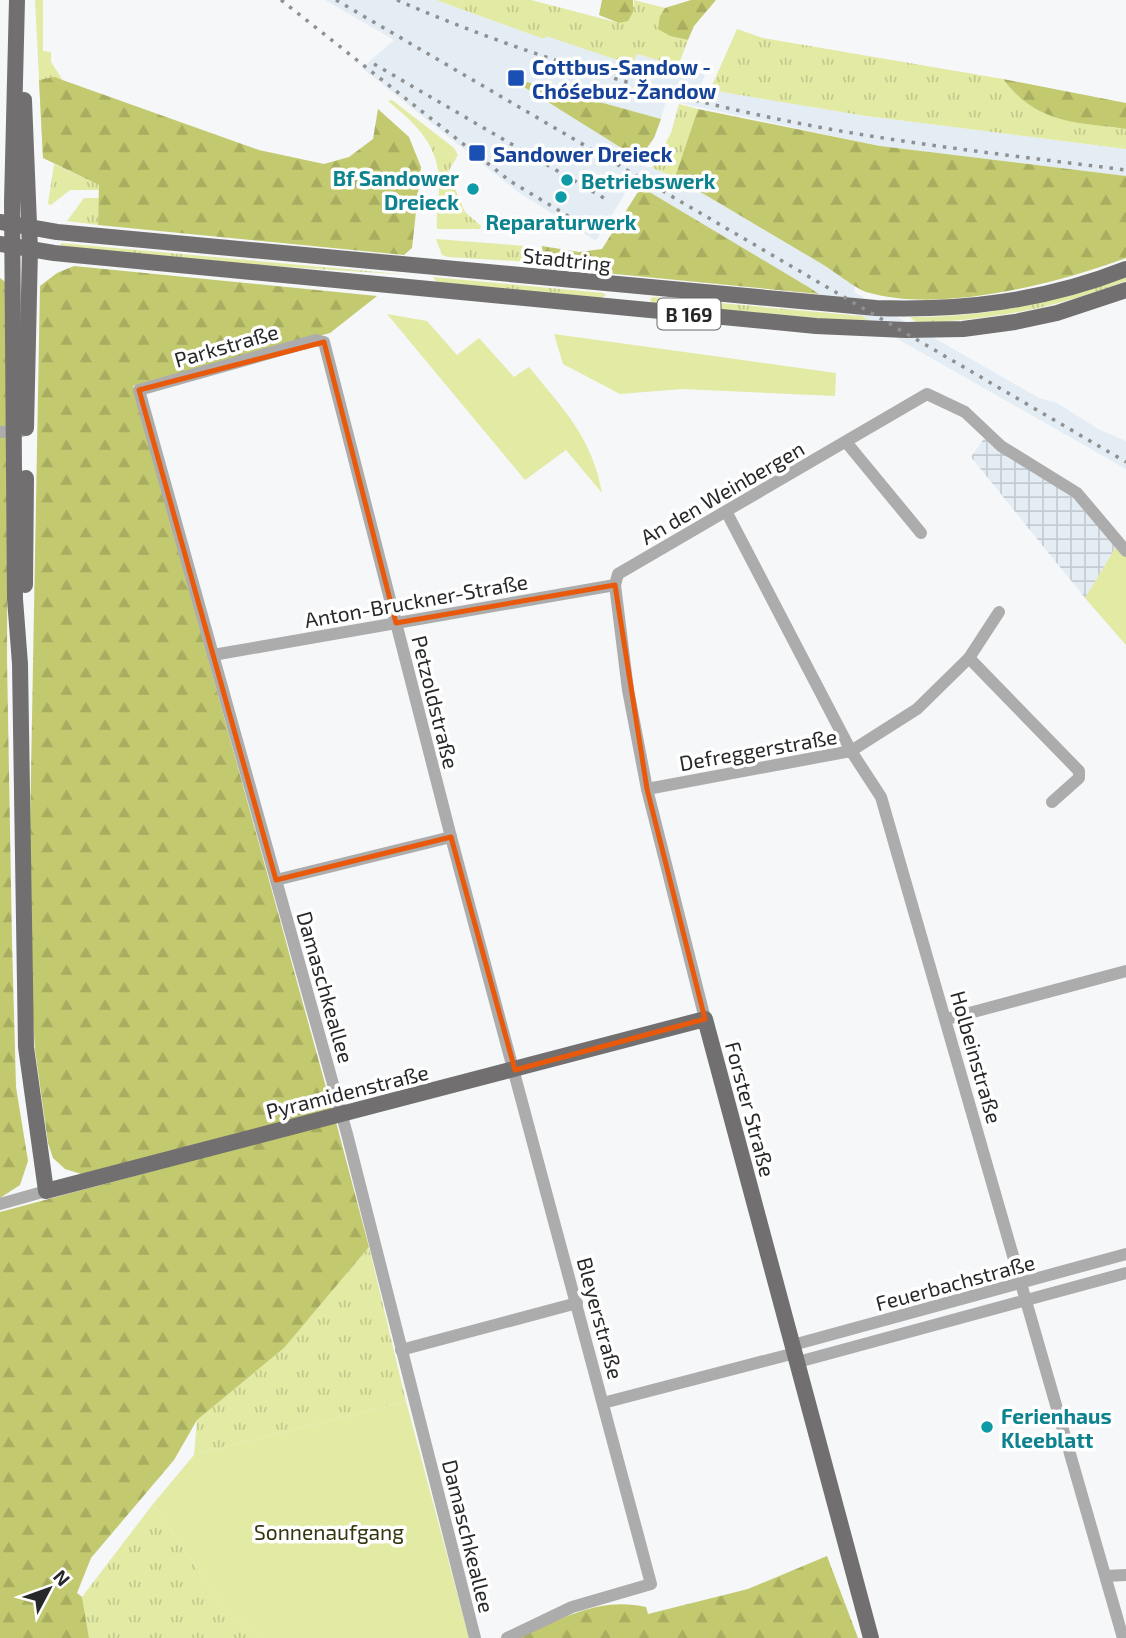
<svg xmlns="http://www.w3.org/2000/svg" width="1126" height="1638" font-family="'Exo 2',sans-serif">
	<style>
		.built { fill: #e5edf4 }
		.industrial { fill: url(#industrial-grid) }
		.grass { fill: url(#grass-tufts) }
		.forest { fill: url(#forest-firs) }
		.green { fill: #e3eaa4 }
		.lines { fill: none; stroke-linecap: round; stroke-linejoin: round }
		.minor { stroke: #adacac; stroke-width: 12 }
		.major { stroke: #716f6f; stroke-width: 16 }
		.rail { stroke: #8e9091; stroke-width: 3.5; stroke-dasharray: 3.5 7; stroke-linecap: butt }
		.marked { fill: none; stroke: #e8590c; stroke-width: 5; stroke-linejoin: round }
		.transit-dot { fill: #1a4fb4; stroke: #fff; stroke-width: 2.5 }
		.culture-dot { fill: #0f9aa8; stroke: #fff; stroke-width: 2.5 }
		.labels { text-anchor: middle; dominant-baseline: central; stroke-width: 7; stroke-linejoin: round; paint-order: stroke }
		.shield { fill: #fff; stroke: #686869; stroke-width: 2 }
		.shield-label { font-size: 19px; font-weight: bold; fill: #272829 }
		.transit-label { font-size: 21px; font-weight: bold; fill: #164399; stroke: #fff; text-anchor: start }
		.culture-label { font-size: 21px; font-weight: bold; fill: #0d838f; stroke: #fff; text-anchor: start }
		.street-label { font-size: 21px; fill: #272829; stroke: #fff }
		.park-label { font-size: 21px; fill: #33350e; stroke: #fff }
	</style>
	<defs>
		<pattern id="industrial-grid" width="8" height="8" patternUnits="userSpaceOnUse" patternTransform="scale(1.75)"><rect width="8" height="8" fill="#e5edf4"/><path d="M0 4h8M4 0v8" fill="none" stroke="#c4cbd1"/></pattern>
		<pattern id="grass-tufts" width="24" height="20" patternUnits="userSpaceOnUse" patternTransform="scale(1.75)"><rect width="24" height="20" fill="#e3eaa4"/><path d="M3 7l-1-3M5 7V3M7 7l1-3M15 17l-1-3M17 17v-4M19 17l1-3" fill="none" stroke="#c3c98d"/></pattern>
		<pattern id="forest-firs" width="22" height="20" patternUnits="userSpaceOnUse" patternTransform="scale(1.75)"><rect width="22" height="20" fill="#c3c96f"/><path d="M5 1l3.5 6h-7zM16 11l3.5 6h-7z" fill="#a8ad60"/></pattern>
	</defs>
	<rect width="100%" height="100%" fill="#f5f7f9"/>
	<path class="built" d="M325 0H436L544 39 546 35 632 65 637 54 705 75 701 84 711 90 866 116 1126 149V176L880 146 666 100 661 119 527 82 524 86 639 159 643 166 656 168 675 177 855 283 854 292 1039 398 1057 403 1100 430 1126 441V469L819 294 632 182 596 241 518 192 362 68 394 40Z"/>
	<path class="industrial" d="M985 437 1076 496 1117 545 1085 598 971 457Z"/>
	<g class="grass">
		<path d="M35 0H43V51L51 52V62L64 82 43 158Z"/>
		<path d="M436 0H531L619 23 634 5V0L665 8 660 16 670 36 688 40 678 66 637 54 632 65 546 36 544 39Z"/>
		<path d="M737 29 763 38 1003 79C1036 122 1076 122 1126 129V149L866 116 710 90Z"/>
		<path d="M392 100 454 148 458 155 448 172 465 212 481 226 480 229H437C436 215 439 200 439 186 440 146 417 125 388 101Z"/>
		<path d="M679 104 698 109 675 177 652 168 671 133Z"/>
		<path d="M54 164 99 185V190H70L51 205 48 204Z"/>
		<path d="M84 198H99L98 225 67 221Z"/>
		<path d="M436 239 525 246 530 248 531 262 448 257 442 255Z"/>
		<path d="M61 243 411 275 194 261 61 247Z"/>
		<path d="M1126 276V281C1058 308 990 320 917 323L910 317C985 317 1055 303 1126 276Z"/>
		<path d="M433 277 603 293 606 295 601 298 437 283Z"/>
		<path d="M653 297 862 316 873 323 652 303 650 299Z"/>
		<path d="M369 1247 406 1401 194 1455 197 1420 284 1348Z"/>
		<path d="M153 1504 224 1607 261 1638H89L82 1597Z"/>
	</g>
	<g class="forest">
		<path d="M602 0H633V12L628 21 619 23 599 15Z"/>
		<path d="M691 0H716L694 26 688 40 670 36 658 29 660 16 665 8Z"/>
		<path d="M54 77 259 150 324 164 349 157 373 139 378 109 409 137 421 167 412 248 404 255 98 225 99 185 43 158 39 80Z"/>
		<path d="M1003 79 1126 103V129C1074 122 1037 124 1003 79Z"/>
		<path d="M527 82 661 119 654 138 639 159 524 87Z"/>
		<path d="M698 109 880 146 1126 176V258C1055 284 941 314 866 292 857 289 832 270 822 264 773 235 724 206 675 177Z"/>
		<path d="M641 187 810 288 819 294 574 270 543 263 542 246 579 252 602 249Z"/>
		<path d="M74 266 377 296 330 333 133 386 332 1109 81 1174 65 1169 53 1158 48 1143 35 1050 28 935 40 286 57 273Z"/>
		<path d="M0 278 8 284 7 660 12 941 16 1087 28 1161 20 1185 0 1198Z"/>
		<path d="M336 1122 369 1247 284 1348 197 1420 174 1460 91 1558 77 1593 82 1597 89 1638H0V1212Z"/>
		<path d="M827 1556 858 1638H519C560 1619 600 1596 646 1607L648 1614 748 1589Z"/>
	</g>
	<g class="green">
		<path d="M387 314 427 321 457 355 479 338 514 377 529 367C563 409 592 437 602 493L566 450 525 480Z"/>
		<path d="M554 334 836 373 835 396 682 389 620 394 563 364Z"/>
		<path d="M1117 545 1126 556V645L1085 598Z"/>
		<path d="M406 1401 469 1638H261L224 1607 153 1504 194 1455Z"/>
	</g>
	<g class="lines">
		<g class="minor">
			<path d="M0 432 22 431"/>
			<path d="M846 442 921 533"/>
			<path d="M727 513 851 751 881 797 1123 1638"/>
			<path d="M213 655 615 585"/>
			<path d="M969 658 1079 771V778L1052 802"/>
			<path d="M647 789 851 751 917 709 969 658 999 612"/>
			<path d="M276 880 451 837"/>
			<path d="M705 1019 647 789 628 690 615 585 618 574 927 394 965 412 1001 446 1077 493 1126 551"/>
			<path d="M947 1019 1126 971"/>
			<path d="M0 1204 46 1191"/>
			<path d="M793 1345 1126 1254"/>
			<path d="M401 1350 577 1303"/>
			<path d="M798 1362 1126 1273"/>
			<path d="M603 1403 795 1353"/>
			<path d="M1106 1576 1126 1575"/>
			<path d="M475 1638 347 1134 139 390 316 340 324 342 451 837 651 1584 572 1607 507 1638"/>
		</g>
		<g class="major">
			<path d="M17 0 12 202 15 599 20 664 26 1047 46 1191 705 1019 871 1638"/>
			<path d="M24 100 30 249 26 428"/>
			<path d="M0 222 57 232 876 308C963 311 1045 301 1126 269"/>
			<path d="M0 244 54 253 816 326 906 330 963 329 1015 322 1057 313 1126 290"/>
			<path d="M25 585 26 478"/>
		</g>
		<g class="rail">
			<path d="M281 0 510 181 588 228"/>
			<path d="M336 0 1126 462"/>
			<path d="M397 0C544 64 705 109 864 135 951 149 1039 159 1126 170"/>
			<path d="M374 64 604 198"/>
		</g>
	</g>
	<path class="marked" d="M324 342 396 623 615 585 647 789 705 1019 515 1070 451 837 276 880 139 390Z"/>
	<g class="transit-dot">
		<rect x="507" y="69" width="18" height="18" rx="3.5"/>
		<rect x="468" y="144" width="18" height="18" rx="3.5"/>
	</g>
	<g class="culture-dot">
		<circle cx="567" cy="180" r="7"/>
		<circle cx="473" cy="189" r="7"/>
		<circle cx="561" cy="197" r="7"/>
		<circle cx="987" cy="1427" r="7"/>
	</g>
	<g class="labels">
		<rect class="shield" x="657.5" y="298.5" width="63" height="31" rx="5"/>
		<g class="shield-label">
			<text x="689" y="314">B 169</text>
		</g>
		<g class="transit-label">
			<text x="532" y="66">Cottbus-Sandow -<tspan x="532" dy="24">Chóśebuz-Žandow</tspan></text>
			<text x="493" y="153">Sandower Dreieck</text>
		</g>
		<g class="culture-label">
			<text x="459" y="177" text-anchor="end">Bf Sandower<tspan x="459" dy="24">Dreieck</tspan></text>
			<text x="581" y="180">Betriebswerk</text>
			<text x="561" y="221" text-anchor="middle">Reparaturwerk</text>
			<text x="1001" y="1415">Ferienhaus<tspan x="1001" dy="24">Kleeblatt</tspan></text>
		</g>
		<g class="street-label">
			<text transform="translate(567 259) rotate(6)">Stadtring</text>
			<text transform="translate(226 345) rotate(-16)">Parkstraße</text>
			<text transform="translate(722 492) rotate(-30)">An den Weinbergen</text>
			<text transform="translate(416 600) rotate(-10)">Anton-Bruckner-Straße</text>
			<text transform="translate(436 702) rotate(76)">Petzoldstraße</text>
			<text transform="translate(758 749) rotate(-10)">Defreggerstraße</text>
			<text transform="translate(326 987) rotate(74)">Damaschkeallee</text>
			<text transform="translate(977 1057) rotate(74)">Holbeinstraße</text>
			<text transform="translate(347 1091) rotate(-14)">Pyramidenstraße</text>
			<text transform="translate(751 1109) rotate(75)">Forster Straße</text>
			<text transform="translate(955 1282) rotate(-15)">Feuerbachstraße</text>
			<text transform="translate(601 1318) rotate(75)">Bleyerstraße</text>
			<text transform="translate(469 1536) rotate(76)">Damaschkeallee</text>
		</g>
		<g class="park-label">
			<text x="329" y="1531">Sonnenaufgang</text>
		</g>
	</g>
	<g transform="translate(49 1589) rotate(49)" stroke="#ffffff" stroke-width="5" paint-order="stroke">
	<path d="M0-5L12 26L0 18L-12 26Z" fill="#272829"/>
	<text y="-10" font-size="19" font-weight="bold" text-anchor="middle" fill="#272829">N</text>
	</g>
</svg>
